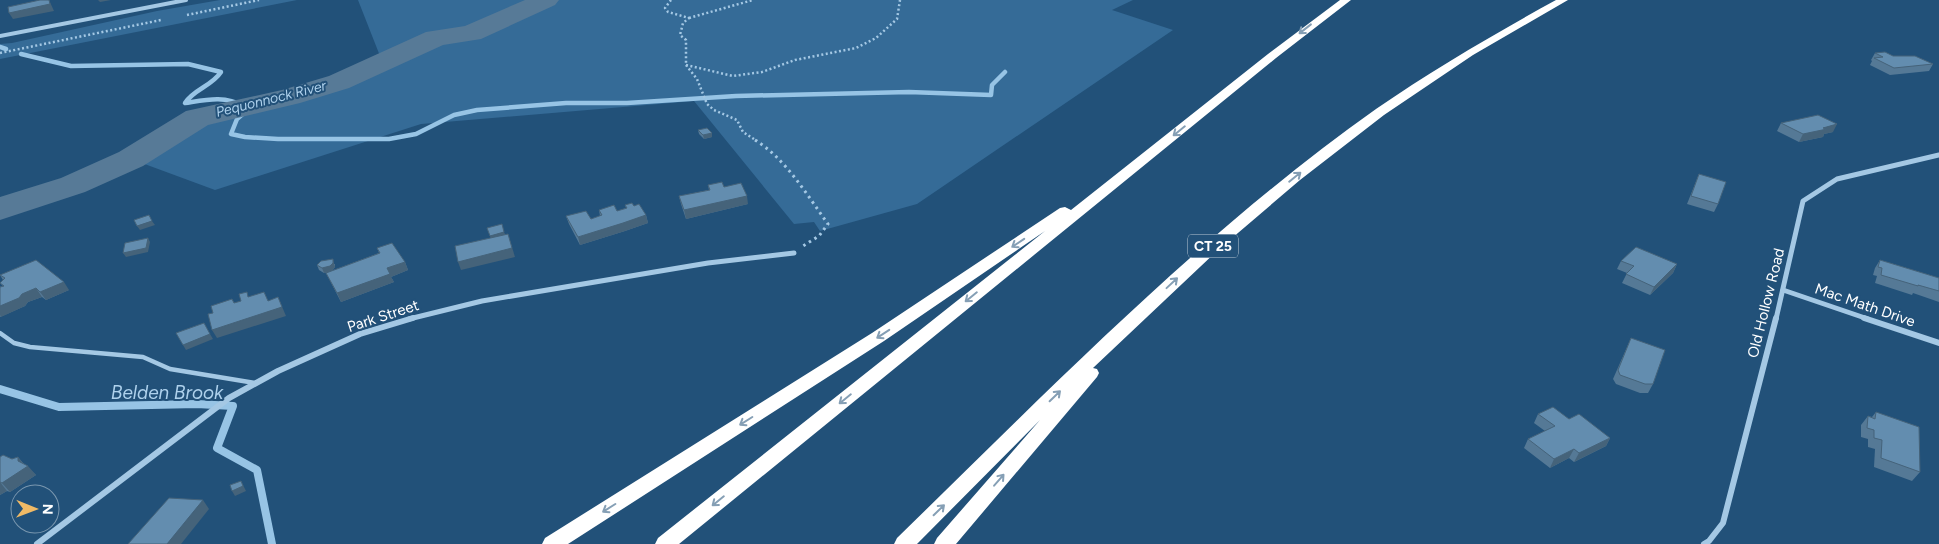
<svg xmlns="http://www.w3.org/2000/svg" width="1939" height="544" font-family="Figtree,sans-serif">
	<style>
		.green { fill: #356b97 }
		.lines { fill: none; stroke-linecap: round; stroke-linejoin: round }
		.stream-far1 { stroke: #97c4e5; stroke-width: 4.5 }
		.stream { stroke: #97c4e5; stroke-width: 8 }
		.river { fill: #577a97; fill-rule: evenodd }
		.path-far1 { stroke: #a4c8e4; stroke-width: 2.5; stroke-dasharray: 2 2.5; stroke-linecap: butt }
		.path { stroke: #a4c8e4; stroke-width: 3; stroke-dasharray: 2.5 4; stroke-linecap: butt }
		.service { stroke: #a4c8e4; stroke-width: 4.5 }
		.minor-far2 { stroke: #a4c8e4; stroke-width: 4 }
		.minor-far1 { stroke: #a4c8e4; stroke-width: 5 }
		.minor { stroke: #a4c8e4; stroke-width: 6 }
		.motorway { fill: #fff; fill-rule: evenodd }
		.wall { fill: #557996 }
		.shaded-wall { fill: #45637a }
		.building { fill: #638daf; stroke: #45637a }
		.oneway { stroke: #859fb5 }
		.labels { text-anchor: middle; dominant-baseline: central; stroke-width: 4; stroke-linejoin: round; paint-order: stroke }
		.far-water-label { font-size: 14px; font-style: italic; fill: #aed1ec; stroke: #225179 }
		.shield { fill: #225179; stroke: #bdcbd7; stroke-width: 1 }
		.shield-label { font-size: 14px; font-weight: bold; fill: #fff }
		.street-label { font-size: 15px; fill: #fff; stroke: #225179 }
		.near-water-label { font-size: 19px; font-style: italic; fill: #aed1ec; stroke: #225179 }
	</style>
	<rect width="100%" height="100%" fill="#225179"/>
	<g class="green">
		<path d="M220 0H297L0 59V44L12 43 157 11Z"/>
		<path d="M358 0H1133L1112 10 1173 30 917 204 820 231 814 222 794 224 694 101 421 124 215 190 131 159 197 118 355 72 380 56Z"/>
	</g>
	<g class="lines">
		<g class="stream-far1">
			<path d="M0 47 6 49"/>
			<path d="M21 54 71 66 188 64 221 72C212 86 194 89 185 103 205 100 225 95 243 106"/>
			<path d="M254 104 237 119 231 134 245 137 278 139H389L416 134 454 115 477 110 566 103H627L736 96 909 92 991 95 992 85 1005 72"/>
		</g>
		<path class="stream" d="M0 389 59 407 197 404 233 406 217 448 257 470 272 544"/>
		<path class="river" d="M525 0H559L555 5 481 39 443 45 349 88 300 103 208 125 143 166 85 192 0 220V197L61 178 119 152 186 111 282 90 329 76 426 32 465 26Z"/>
		<g class="path-far1">
			<path d="M671 0 665 8 668 12 689 18 683 23 680 35 686 40V65"/>
			<path d="M187 15 259 0"/>
			<path d="M689 18 753 0"/>
			<path d="M0 53 161 20"/>
			<path d="M686 65 697 79 707 104 714 110 737 120 743 132 757 141"/>
			<path d="M686 65 733 76 762 72 795 60 856 48 876 38 897 19 900 0"/>
		</g>
		<path class="path" d="M755 140C786 159 807 195 828 224L819 236 803 246"/>
		<path class="service" d="M0 333 14 343 30 347 143 357 170 369 255 383"/>
		<path class="minor-far2" d="M0 36 186 0"/>
		<g class="minor-far1">
			<path d="M1783 290 1868 319"/>
			<path d="M409 319 482 301 708 263 794 253"/>
			<path d="M1776 319 1803 201 1837 179 1939 155"/>
		</g>
		<g class="minor">
			<path d="M1864 318 1939 343"/>
			<path d="M37 544 229 398 278 371 360 334 413 318"/>
			<path d="M1704 544 1709 541 1723 523 1776 318"/>
		</g>
		<g class="motorway">
			<path d="M1340 0H1351L1276 58 679 544H655L658 538 1045 231 884 341 568 544H542L545 538 872 333 1060 208 1065 207 1071 210 1268 54Z"/>
			<path d="M1556 0H1568L1473 55 1384 115 1300 180 1218 250 1093 368 1097 369 1099 373 1097 377 956 544H934L937 538 1040 420 917 544H894L897 538C1050 389 1201 233 1376 109 1434 69 1494 34 1556 0Z"/>
		</g>
	</g>
	<g class="wall">
		<path d="M1875 53 1893 56 1933 64 1929 71 1890 75 1870 65 1872 61 1871 60Z"/>
		<path d="M1781 123 1833 132 1824 134 1823 137 1799 142 1777 131Z"/>
		<path d="M698 130 712 133V137L704 139 699 134Z"/>
		<path d="M1699 174 1718 204 1714 212 1687 204Z"/>
		<path d="M708 185 724 187 748 204 686 219 681 204 679 196 709 190Z"/>
		<path d="M625 205 634 206 646 215 648 223 625 231 580 245 569 224 566 216 591 219 600 216 599 210 617 211 626 208Z"/>
		<path d="M377 248 405 262 408 270 391 277 394 282 341 302 326 273 379 253Z"/>
		<path d="M1880 260 1939 278V302L1913 293 1912 295 1875 283 1877 276 1873 275 1875 268Z"/>
		<path d="M1621 261 1677 264 1673 273 1650 295 1622 283 1627 273 1617 269Z"/>
		<path d="M335 264V267L332 271 324 273 319 270 317 265Z"/>
		<path d="M0 275 69 290 46 300 42 297 28 302 25 306 0 317V287L3 286 0 283 3 280Z"/>
		<path d="M1631 338 1653 384 1648 393H1640L1616 384 1613 379Z"/>
		<path d="M1876 412 1920 472 1912 481 1874 467 1875 449 1868 447V439L1861 437V425L1868 416 1872 417Z"/>
		<path d="M1538 414 1569 419 1610 438 1606 446 1574 462 1569 458 1550 468 1524 448 1528 439 1545 431 1534 423Z"/>
		<path d="M0 457 12 459 18 457 23 463 36 475 10 492 7 491 0 495Z"/>
	</g>
	<g class="shaded-wall">
		<path d="M49 0 54 11 13 19 9 13Z"/>
		<path d="M98 0H111L100 2Z"/>
		<path d="M1837 124 1833 132 1824 134 1823 137 1799 142 1803 134 1823 128Z"/>
		<path d="M712 133V137L704 139 703 135Z"/>
		<path d="M747 196 748 204 686 219 684 210Z"/>
		<path d="M646 215 648 223 625 231 580 245 578 237Z"/>
		<path d="M152 221 155 225 140 230 137 226Z"/>
		<path d="M504 232 506 236 491 240 490 236Z"/>
		<path d="M508 234 515 257 461 270 458 262Z"/>
		<path d="M148 238 150 242 148 252 126 257 123 253Z"/>
		<path d="M333 259 335 267 332 271 324 273 322 268Z"/>
		<path d="M405 262 408 270 391 277 394 282 341 302 337 293 387 268Z"/>
		<path d="M1677 264 1673 273 1650 295 1654 287Z"/>
		<path d="M64 282 69 290 46 300 40 292Z"/>
		<path d="M36 288 42 297 28 302 25 306 1 317 0 315V306L22 294Z"/>
		<path d="M278 297 286 316 217 338 212 330Z"/>
		<path d="M210 334 213 339 186 350 183 345Z"/>
		<path d="M1610 438 1606 446 1574 462 1579 453Z"/>
		<path d="M1574 449 1569 458 1550 468 1554 459Z"/>
		<path d="M18 457 25 466H28L36 475 10 492 2 483 18 461Z"/>
		<path d="M241 481 246 491 235 496 232 491Z"/>
		<path d="M0 482 7 491 0 495Z"/>
		<path d="M203 500 209 509 181 544H167Z"/>
	</g>
	<g class="building">
		<path d="M40 0H49L50 4 9 13 8 7Z"/>
		<path d="M1885 52 1893 56H1915L1933 64 1894 68 1874 58 1883 57 1875 53Z"/>
		<path d="M1818 115 1837 124 1823 128 1827 129 1803 134 1781 123Z"/>
		<path d="M707 128 712 133 703 135 698 130Z"/>
		<path d="M1699 174 1726 182 1718 204 1691 196Z"/>
		<path d="M722 182 724 187 741 183 747 196 684 210 679 196 710 190 708 185Z"/>
		<path d="M632 203 634 206 639 204 646 215 623 223 578 237 566 216 586 211 591 219 602 215 599 210 614 205 617 211 627 208 625 205Z"/>
		<path d="M149 215 152 221 137 226 134 220Z"/>
		<path d="M502 224 504 232 490 236 487 228Z"/>
		<path d="M508 234 512 248 458 262 455 246Z"/>
		<path d="M148 238 146 248 123 253 125 243Z"/>
		<path d="M392 243 405 262 387 268 390 274 337 293 326 273 380 253 377 248Z"/>
		<path d="M1636 247 1677 264 1654 287 1626 274 1634 266 1621 261Z"/>
		<path d="M333 259V263L330 266 322 268 317 265 321 261Z"/>
		<path d="M36 260 64 282 40 292 36 288 22 294 19 298 0 306V287L4 286 0 283 5 278 0 275Z"/>
		<path d="M1880 260 1939 278V291L1918 285V286L1881 275 1882 268 1878 267Z"/>
		<path d="M247 292 248 297 264 292 268 301 278 297 282 307 212 330 208 314 213 313 211 306 232 299 234 303 241 301 239 294Z"/>
		<path d="M204 323 210 334 183 345 176 333Z"/>
		<path d="M1631 338 1665 350 1653 384H1645L1620 375 1618 370Z"/>
		<path d="M1553 407 1569 419 1579 414 1610 438 1579 453 1574 449 1554 459 1528 439 1555 426 1538 414Z"/>
		<path d="M1876 412 1919 427 1920 472 1881 458 1882 440 1874 438V430L1867 428 1868 416 1875 419Z"/>
		<path d="M3 455 12 459 18 457V461L28 466 2 483 0 482V457Z"/>
		<path d="M241 481 243 486 232 491 230 485Z"/>
		<path d="M169 498 203 500 167 544H128Z"/>
	</g>
	<defs><path id="oneway-shaft" d="M-6 0H5M1.5-3L5.5 0L1.5 3" fill="none" stroke-width="1.6" stroke-linecap="round" stroke-linejoin="round" transform="scale(1.25)"/></defs>
	<g class="oneway">
		<use href="#oneway-shaft" transform="translate(1305 29) rotate(142)"/>
		<use href="#oneway-shaft" transform="translate(1179 131) rotate(141)"/>
		<use href="#oneway-shaft" transform="translate(1295 177) rotate(-39)"/>
		<use href="#oneway-shaft" transform="translate(1018 243) rotate(146)"/>
		<use href="#oneway-shaft" transform="translate(1172 283) rotate(-43)"/>
		<use href="#oneway-shaft" transform="translate(971 297) rotate(141)"/>
		<use href="#oneway-shaft" transform="translate(883 334) rotate(147)"/>
		<use href="#oneway-shaft" transform="translate(1055 396) rotate(-44)"/>
		<use href="#oneway-shaft" transform="translate(845 399) rotate(141)"/>
		<use href="#oneway-shaft" transform="translate(746 421) rotate(148)"/>
		<use href="#oneway-shaft" transform="translate(999 480) rotate(-49)"/>
		<use href="#oneway-shaft" transform="translate(718 501) rotate(141)"/>
		<use href="#oneway-shaft" transform="translate(609 508) rotate(148)"/>
		<use href="#oneway-shaft" transform="translate(939 510) rotate(-44)"/>
	</g>
	<g class="labels">
		<g class="far-water-label">
			<text transform="translate(271 99) rotate(-14)">Pequonnock River</text>
		</g>
		<rect class="shield" x="1188" y="234.5" width="50" height="23" rx="4"/>
		<g class="shield-label">
			<text x="1213" y="246">CT 25</text>
		</g>
		<g class="street-label">
			<text transform="translate(1766 303) rotate(-76)">Old Hollow Road</text>
			<text transform="translate(1865 305) rotate(19)">Mac Math Drive</text>
			<text transform="translate(383 316) rotate(-18)">Park Street</text>
		</g>
		<g class="near-water-label">
			<text x="167" y="392">Belden Brook</text>
		</g>
	</g>
	<g transform="translate(35 509) rotate(91)"><circle r="24" fill="#225179" stroke="#7a97af"/>
	<path d="M0-4L9 19L0 12L-9 19Z" fill="#f0ba66"/>
	<text y="-8" font-size="14" font-weight="bold" text-anchor="middle" fill="#ffffff">N</text>
	</g>
</svg>
